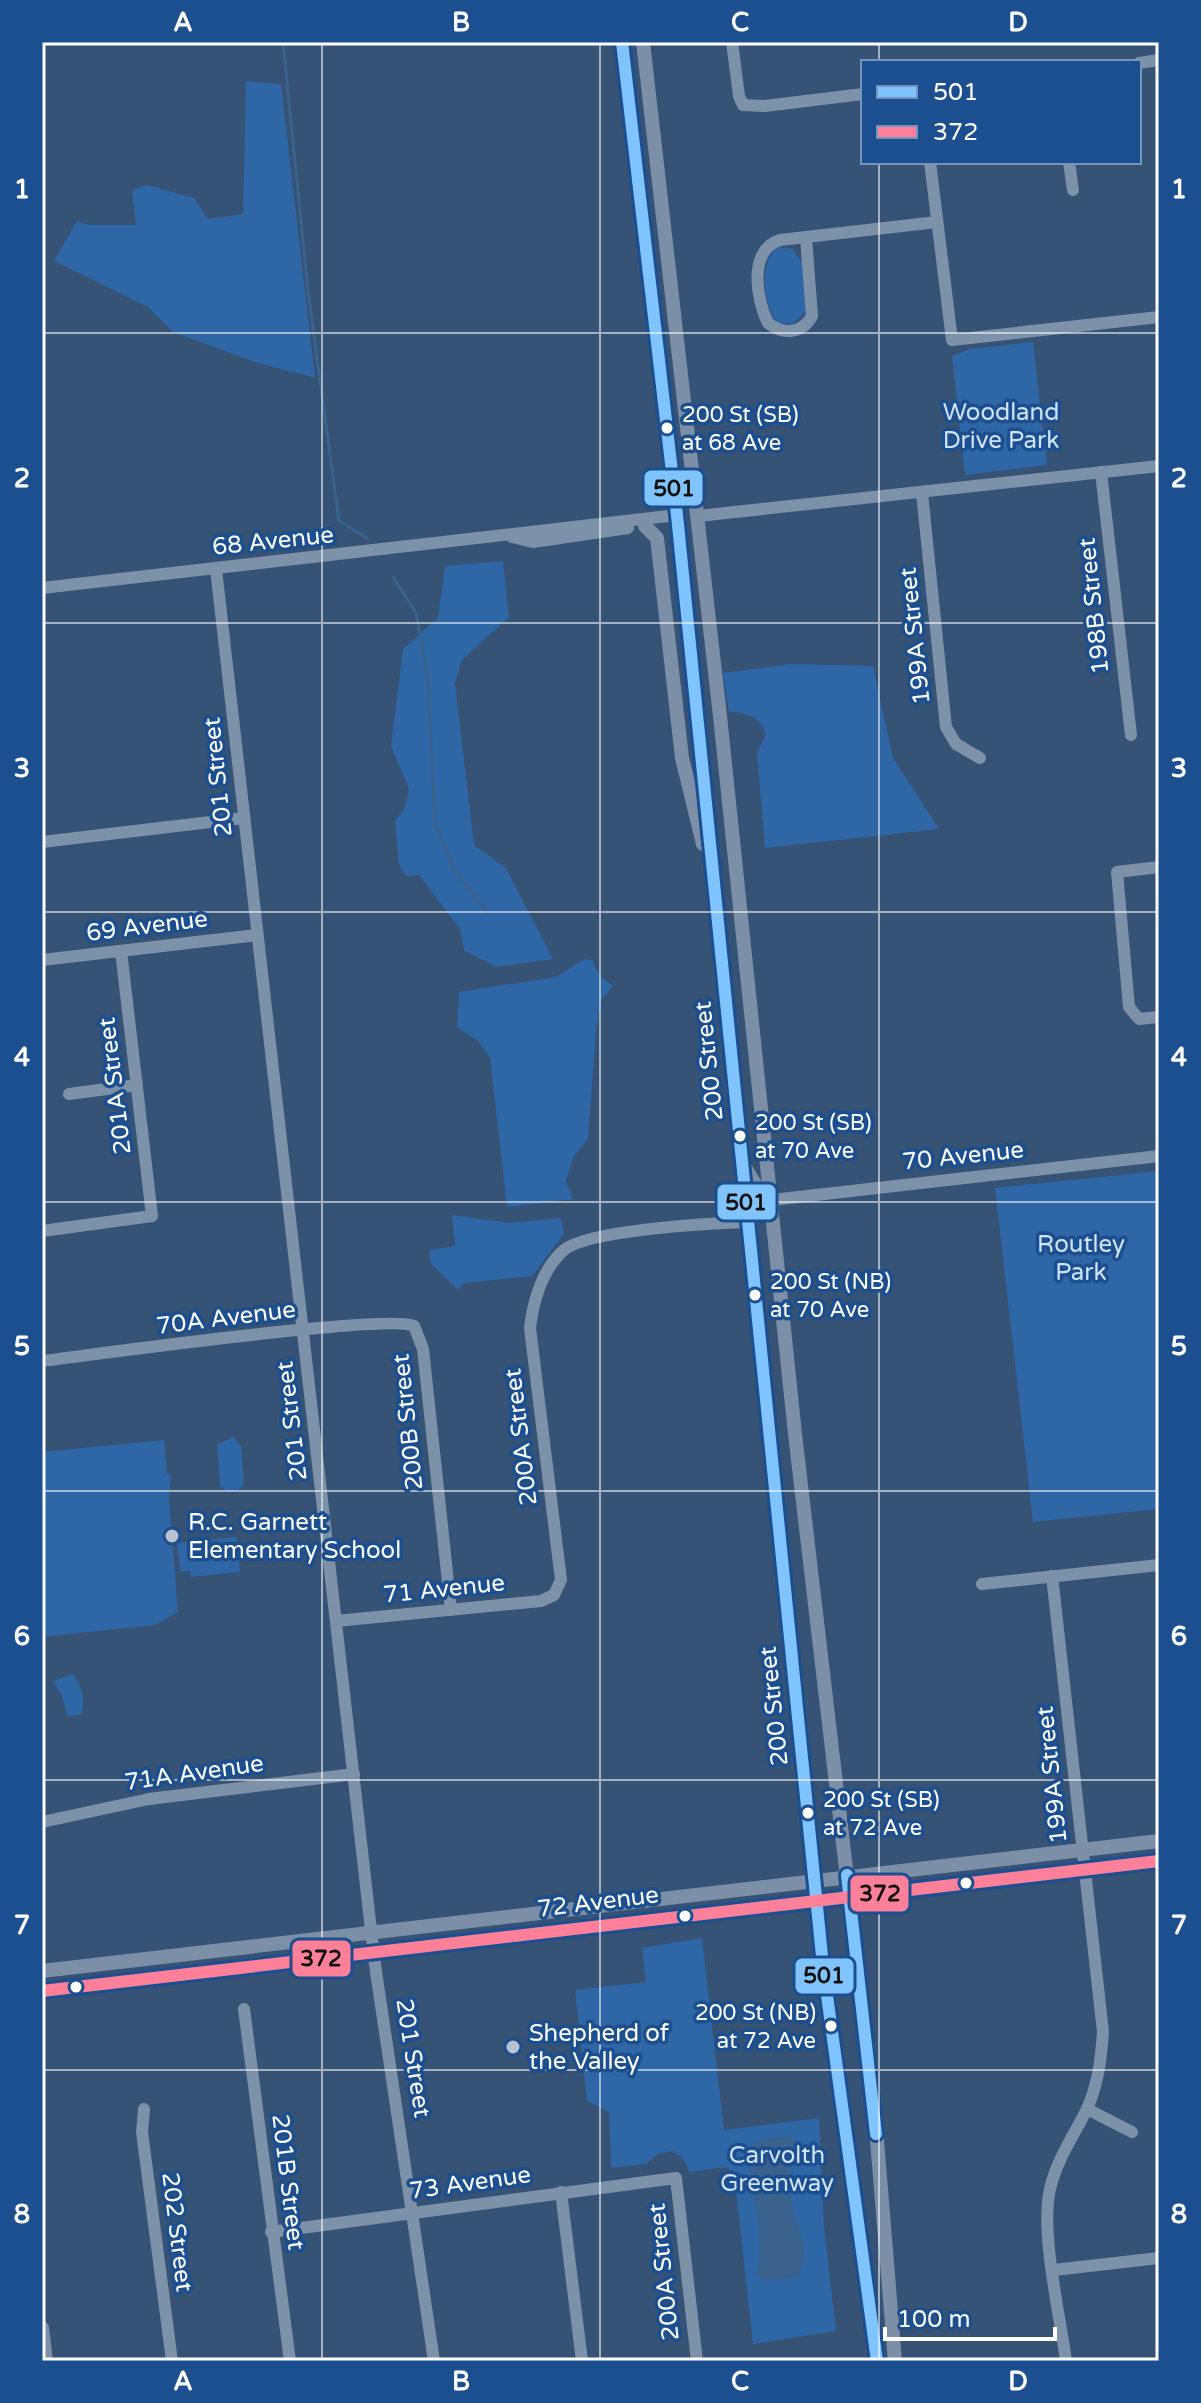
<svg xmlns="http://www.w3.org/2000/svg" width="1201" height="2403" font-family="'Varela Round',sans-serif">
	<style>
		.green { fill: #2f66a5 }
		.water { fill: #3b618d }
		.lines { fill: none; stroke-linecap: round; stroke-linejoin: round }
		.stream { stroke: #3b618d; stroke-width: 3 }
		.minor { stroke: #7d92a8; stroke-width: 12 }
		.major { stroke: #7d8ea7; stroke-width: 14 }
		.bus-1-casing { stroke: #1b4f8f; stroke-width: 18 }
		.bus-2-casing { stroke: #1b4f8f; stroke-width: 18 }
		.bus-1 { stroke: #80c4ff; stroke-width: 12 }
		.bus-2 { stroke: #ff8098; stroke-width: 12 }
		.grid { fill: none; stroke: #fff; stroke-width: 2; stroke-opacity: 0.55 }
		.bus-dot { fill: #fff; stroke: #1b4f8f; stroke-width: 3 }
		.poi-dot { fill: #b9c2ce; stroke: #1b4f8f; stroke-width: 3 }
		.labels { text-anchor: middle; dominant-baseline: central; stroke-width: 7; stroke-linejoin: round; paint-order: stroke }
		.bus-label { font-size: 22px; fill: #fff; stroke: #1b4f8f; text-anchor: start }
		.park-label { font-size: 24px; fill: #cfe3fa; stroke: #1b4f8f }
		.street-label { font-size: 24px; fill: #fff; stroke: #1b4f8f }
		.poi-label { font-size: 24px; fill: #fff; stroke: #1b4f8f; text-anchor: start }
		.line-badge { stroke: #1b4f8f; stroke-width: 3 }
		.pale-badge-label { font-size: 22px; text-anchor: middle; font-weight: bold; fill: #111 }
		.neatline { fill: none; stroke: #fff; stroke-width: 3 }
		.grid-label { font-size: 26px; text-anchor: middle; font-weight: bold; fill: #fff }
	</style>
	<rect width="100%" height="100%" fill="#365274"/>
	<g class="green">
		<path d="M246 81 281 84 315 378 255 362 173 332 148 307 54 261 77 221 89 225H136L132 190 147 185 194 198 208 219 243 214Z"/>
		<path d="M780 247 793 249 802 263 806 311 793 324 778 323C763 308 757 257 780 247Z"/>
		<path d="M1033 342 1047 465 965 475 952 356 970 349Z"/>
		<path d="M503 561 509 617 462 660 455 683 474 845 506 868 553 959 497 967 464 951 460 929 419 875 406 876 399 865 395 820 404 810 409 789 391 746 403 649 438 618 445 566Z"/>
		<path d="M792 664 873 666 893 758 939 829 765 848 757 753 766 735C761 717 746 712 729 712L723 673Z"/>
		<path d="M584 959 592 960 600 976 613 986 602 999 596 1030 588 1139 574 1156 566 1181 573 1199 507 1207 490 1058 478 1041 457 1027 459 992 556 977Z"/>
		<path d="M1159 1171V1509L1033 1522 995 1188Z"/>
		<path d="M452 1215 510 1223 561 1218 564 1234 532 1276 465 1283 458 1290 431 1264 429 1250 455 1246Z"/>
		<path d="M234 1437 241 1446 244 1484 237 1491 228 1492 220 1486 217 1444Z"/>
		<path d="M164 1440 167 1474 171 1475 169 1498 178 1612 155 1625 42 1637V1452Z"/>
		<path d="M236 1537 240 1572 191 1577 190 1571H180L177 1543Z"/>
		<path d="M73 1674C82 1684 86 1703 81 1715L67 1716 62 1696 53 1681Z"/>
		<path d="M702 1938 724 2130 819 2118 824 2226 836 2331 753 2344 735 2181 728 2167 689 2172 684 2159 672 2151 658 2154 646 2164 611 2168 609 2112 587 2101 575 1990 646 1982 642 1948Z"/>
	</g>
	<path class="water" d="M792 2136 796 2142C792 2159 789 2181 791 2199 795 2230 814 2247 797 2278L764 2280 756 2276C768 2233 748 2192 749 2150L759 2141Z"/>
	<g class="lines">
		<g class="stream">
			<path d="M283 42 308 291 339 521 367 538"/>
			<path d="M393 577 416 613 428 679 435 823 454 869 489 915"/>
		</g>
		<g class="minor">
			<path d="M732 42 739 96 743 105 765 106 863 94"/>
			<path d="M1139 63 1159 60"/>
			<path d="M930 162 952 340 1159 317"/>
			<path d="M1069 162 1073 190"/>
			<path d="M806 238 812 316C802 334 783 335 768 323 756 299 748 250 780 240L937 222"/>
			<path d="M1101 472 1131 735"/>
			<path d="M922 493 946 727 956 744 980 758"/>
			<path d="M698 516 1159 466"/>
			<path d="M512 537 533 542 628 528"/>
			<path d="M216 569 375 1965 434 2361"/>
			<path d="M42 588 677 515"/>
			<path d="M42 842 244 818"/>
			<path d="M1159 867 1117 872 1129 1007 1139 1019 1159 1017"/>
			<path d="M42 960 257 935"/>
			<path d="M69 1094 137 1085"/>
			<path d="M772 1200 1159 1156"/>
			<path d="M42 1231 152 1216 121 951"/>
			<path d="M42 1361C91 1355 391 1313 414 1326L423 1349 451 1610"/>
			<path d="M1052 1576 1103 2032C1101 2059 1098 2086 1086 2111 1073 2137 1057 2159 1050 2189 1040 2232 1060 2315 1066 2361"/>
			<path d="M982 1584 1159 1565"/>
			<path d="M336 1621 541 1601 554 1595 561 1580 530 1328C533 1302 542 1269 564 1250 588 1230 712 1223 747 1222"/>
			<path d="M42 1822 149 1799 354 1774"/>
			<path d="M244 2009 290 2361"/>
			<path d="M144 2109 142 2132 172 2361"/>
			<path d="M1087 2109 1132 2132"/>
			<path d="M561 2192 582 2361"/>
			<path d="M271 2232 676 2178 697 2361"/>
			<path d="M1054 2270 1159 2258"/>
		</g>
		<g class="major">
			<path d="M622 42 677 515 823 1966 877 2361"/>
			<path d="M643 42 720 716 795 1434 875 2116 895 2361"/>
			<path d="M645 526 657 538 682 758 703 844"/>
			<path d="M746 1169 761 1194 772 1200"/>
			<path d="M42 1971 1159 1841"/>
			<path d="M42 1991 1159 1861"/>
			<path d="M42 2328 46 2361"/>
		</g>
		<g class="bus-1-casing">
			<g id="bus-1">
				<path d="M622 42 677 515 823 1966 877 2361"/>
				<path d="M847 1875 876 2134"/>
			</g>
		</g>
		<g class="bus-2-casing">
			<path id="bus-2" d="M42 1991 1159 1861"/>
		</g>
		<use href="#bus-1" class="bus-1"/>
		<use href="#bus-2" class="bus-2"/>
	</g>
	<path class="grid" d="M322 42V2361M600 42V2361M879 42V62M879 162V2361M42 333H1159M42 623H1159M42 912H1159M42 1202H1159M42 1491H1159M42 1780H1159M42 2070H1159"/>
	<g class="bus-dot">
		<circle cx="667" cy="428" r="7"/>
		<circle cx="740" cy="1136" r="7"/>
		<circle cx="755" cy="1295" r="7"/>
		<circle cx="808" cy="1813" r="7"/>
		<circle cx="966" cy="1883" r="7"/>
		<circle cx="685" cy="1916" r="7"/>
		<circle cx="76" cy="1987" r="7"/>
		<circle cx="831" cy="2026" r="7"/>
	</g>
	<g class="poi-dot">
		<circle cx="172" cy="1536" r="8"/>
		<circle cx="513" cy="2047" r="8"/>
	</g>
	<g class="labels">
		<g class="bus-label">
			<text x="682" y="415">200 St (SB)<tspan x="682" dy="28">at 68 Ave</tspan></text>
			<text x="755" y="1123">200 St (SB)<tspan x="755" dy="28">at 70 Ave</tspan></text>
			<text x="770" y="1282">200 St (NB)<tspan x="770" dy="28">at 70 Ave</tspan></text>
			<text x="823" y="1800">200 St (SB)<tspan x="823" dy="28">at 72 Ave</tspan></text>
			<text x="816" y="2013" text-anchor="end">200 St (NB)<tspan x="816" dy="28">at 72 Ave</tspan></text>
		</g>
		<g class="park-label">
			<text x="1001" y="412">Woodland<tspan x="1001" dy="28">Drive Park</tspan></text>
			<text x="1081" y="1244">Routley<tspan x="1081" dy="28">Park</tspan></text>
			<text x="777" y="2155">Carvolth<tspan x="777" dy="28">Greenway</tspan></text>
		</g>
		<g class="street-label">
			<text transform="translate(273 541) rotate(-6)">68 Avenue</text>
			<text transform="translate(1094 606) rotate(-96)">198B Street</text>
			<text transform="translate(915 636) rotate(-96)">199A Street</text>
			<text transform="translate(218 777) rotate(-96)">201 Street</text>
			<text transform="translate(147 926) rotate(-7)">69 Avenue</text>
			<text transform="translate(709 1061) rotate(-96)">200 Street</text>
			<text transform="translate(115 1086) rotate(-97)">201A Street</text>
			<text transform="translate(963 1156) rotate(-6)">70 Avenue</text>
			<text transform="translate(226 1318) rotate(-7)">70A Avenue</text>
			<text transform="translate(292 1421) rotate(-97)">201 Street</text>
			<text transform="translate(408 1422) rotate(-96)">200B Street</text>
			<text transform="translate(521 1437) rotate(-97)">200A Street</text>
			<text transform="translate(444 1589) rotate(-6)">71 Avenue</text>
			<text transform="translate(774 1706) rotate(-96)">200 Street</text>
			<text transform="translate(194 1773) rotate(-8)">71A Avenue</text>
			<text transform="translate(1052 1775) rotate(-96)">199A Street</text>
			<text transform="translate(598 1902) rotate(-7)">72 Avenue</text>
			<text transform="translate(413 2058) rotate(81)">201 Street</text>
			<text transform="translate(288 2182) rotate(83)">201B Street</text>
			<text transform="translate(470 2183) rotate(-8)">73 Avenue</text>
			<text transform="translate(177 2232) rotate(83)">202 Street</text>
			<text transform="translate(664 2272) rotate(-96)">200A Street</text>
		</g>
		<g class="poi-label">
			<text x="188" y="1522">R.C. Garnett<tspan x="188" dy="28">Elementary School</tspan></text>
			<text x="529" y="2033">Shepherd of<tspan x="529" dy="28">the Valley</tspan></text>
		</g>
	</g>
	<g class="line-badge">
		<rect x="643" y="469" width="61" height="38" rx="8" fill="#80c4ff"/>
		<rect x="716" y="1183" width="61" height="38" rx="8" fill="#80c4ff"/>
		<rect x="849" y="1874" width="61" height="39" rx="8" fill="#ff8098"/>
		<rect x="291" y="1939" width="61" height="39" rx="8" fill="#ff8098"/>
		<rect x="794" y="1957" width="61" height="38" rx="8" fill="#80c4ff"/>
	</g>
	<g class="pale-badge-label">
		<text x="674" y="496">501</text>
		<text x="746" y="1210">501</text>
		<text x="880" y="1901">372</text>
		<text x="321" y="1966">372</text>
		<text x="824" y="1983">501</text>
	</g>
	<rect width="1201" height="2403" fill="none" stroke="#1b4f8f" stroke-width="88"/>
	<rect x="861" y="60" width="280" height="104" fill="#1b4f8f" stroke="#7695bc" stroke-width="2"/>
	<rect x="877" y="86" width="40" height="12" fill="#80c4ff" stroke="#7695bc" stroke-width="2"/>
	<text x="933" y="100" font-size="24" fill="#ffffff">501</text>
	<rect x="877" y="126" width="40" height="12" fill="#ff8098" stroke="#7695bc" stroke-width="2"/>
	<text x="933" y="140" font-size="24" fill="#ffffff">372</text>
	<path d="M885 2327v12h170v-12" fill="none" stroke="#ffffff" stroke-width="4"/>
	<text x="897" y="2327" font-size="24" fill="#ffffff" stroke="#1b4f8f" stroke-width="6" paint-order="stroke">100 m</text>
	<rect x="44" y="44" width="1113" height="2315" class="neatline"/>
	<g class="grid-label">
		<text x="183" y="31">A</text>
		<text x="461" y="31">B</text>
		<text x="740" y="31">C</text>
		<text x="1018" y="31">D</text>
		<text x="22" y="198">1</text>
		<text x="1179" y="198">1</text>
		<text x="22" y="487">2</text>
		<text x="1179" y="487">2</text>
		<text x="22" y="777">3</text>
		<text x="1179" y="777">3</text>
		<text x="22" y="1066">4</text>
		<text x="1179" y="1066">4</text>
		<text x="22" y="1355">5</text>
		<text x="1179" y="1355">5</text>
		<text x="22" y="1645">6</text>
		<text x="1179" y="1645">6</text>
		<text x="22" y="1934">7</text>
		<text x="1179" y="1934">7</text>
		<text x="22" y="2223">8</text>
		<text x="1179" y="2223">8</text>
		<text x="183" y="2390">A</text>
		<text x="461" y="2390">B</text>
		<text x="740" y="2390">C</text>
		<text x="1018" y="2390">D</text>
	</g>
</svg>
